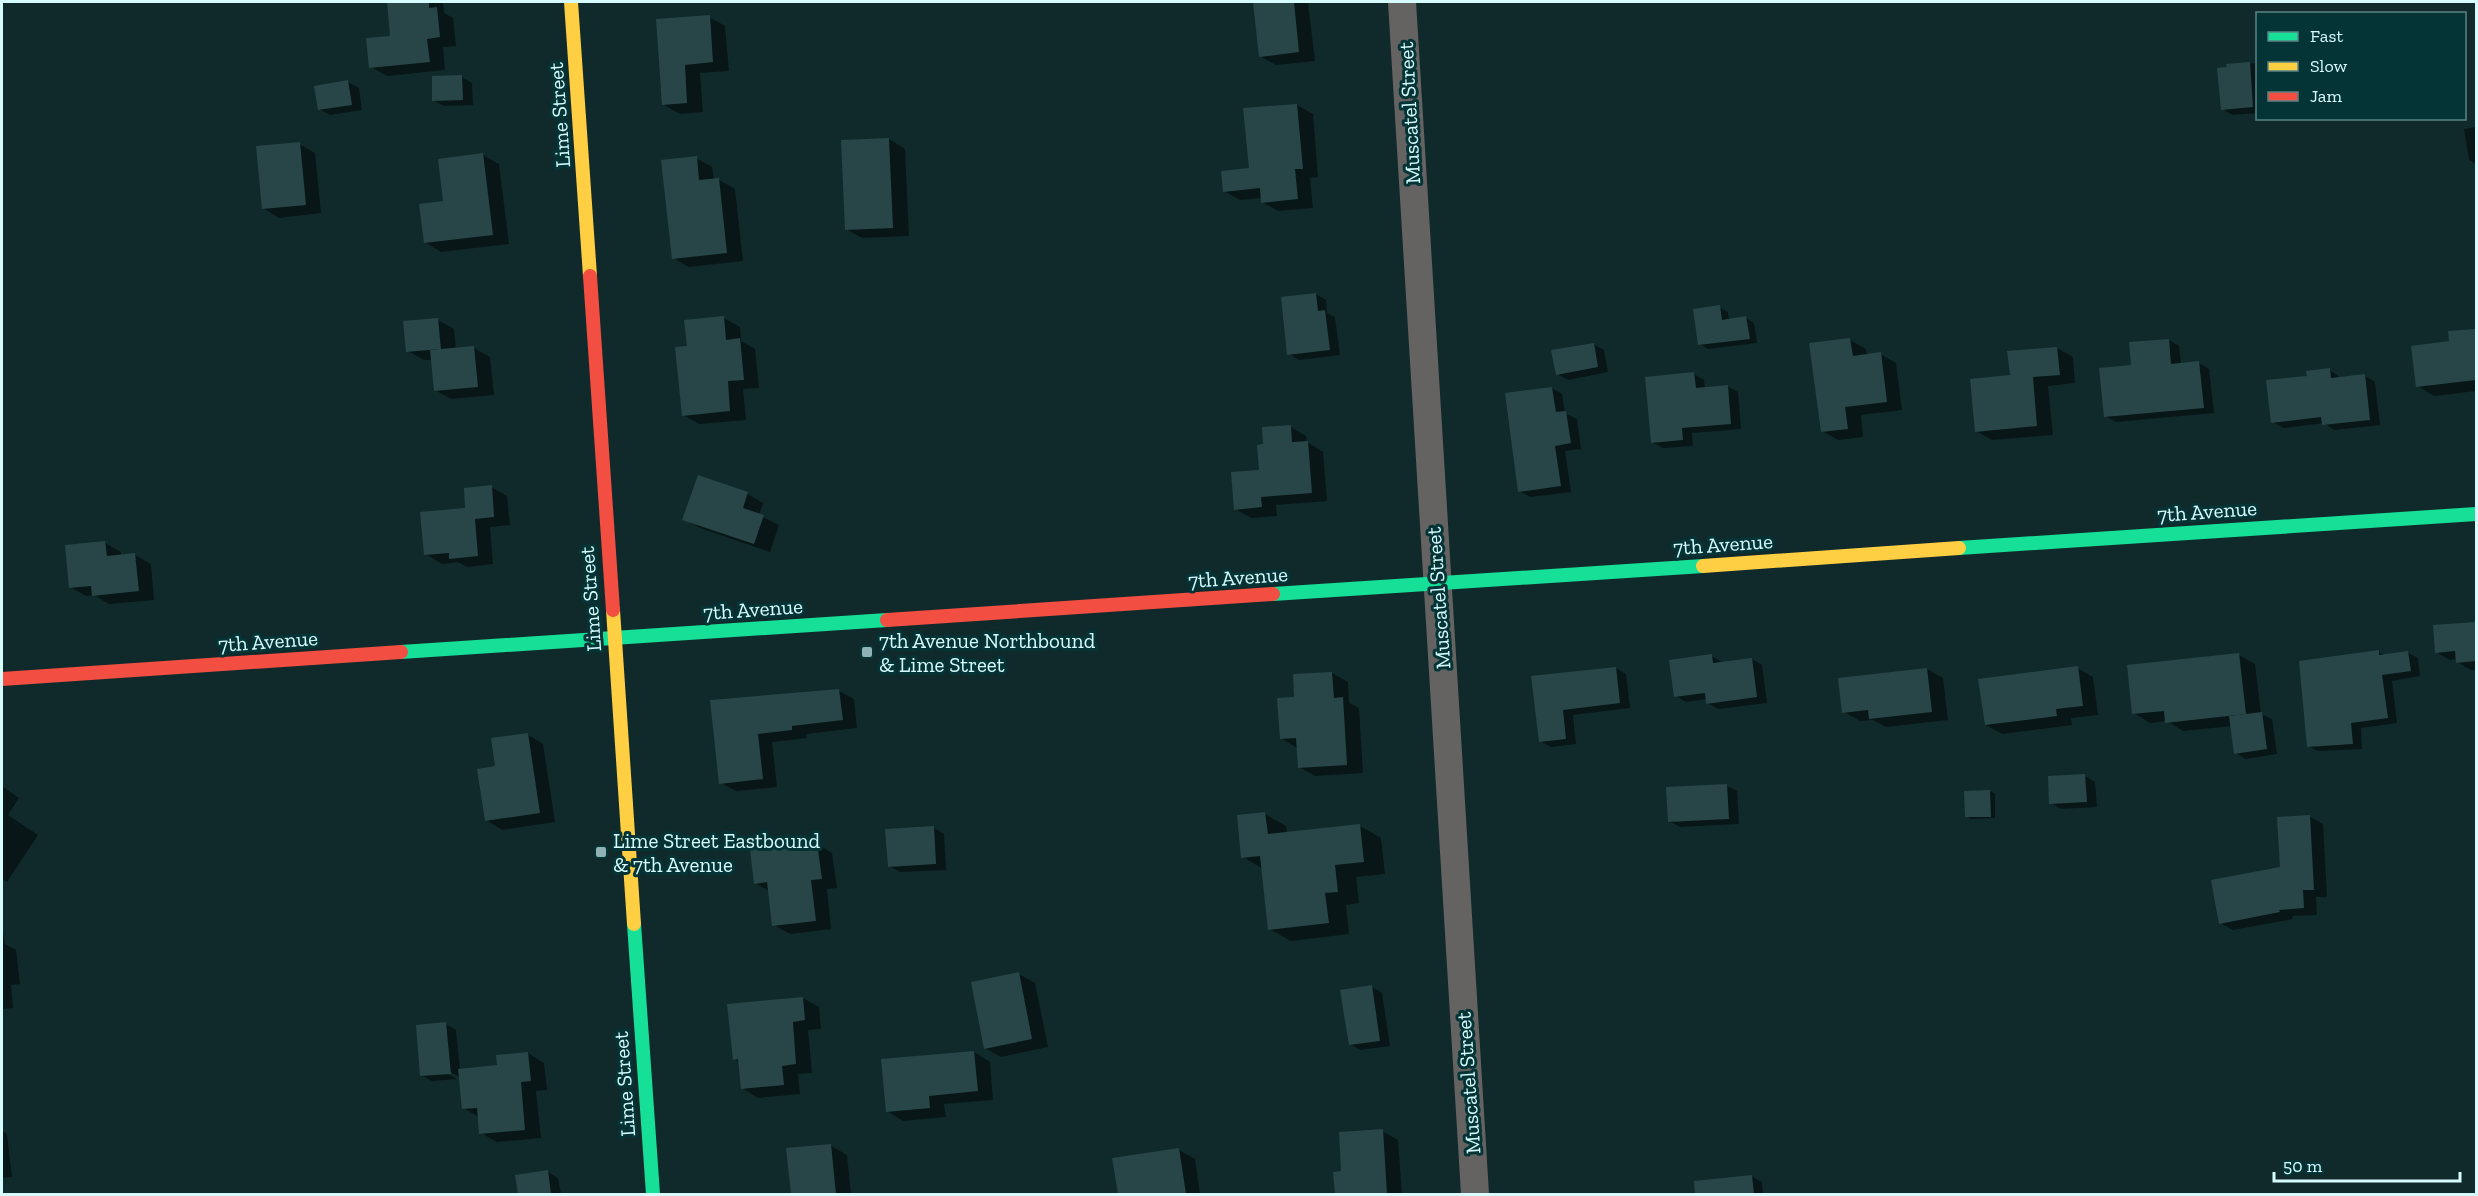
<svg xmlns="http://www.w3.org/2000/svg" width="2478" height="1196" font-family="'Zilla Slab',serif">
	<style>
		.shadow { fill: #0007 }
		.building { fill: #284647 }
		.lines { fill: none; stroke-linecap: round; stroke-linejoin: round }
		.street { stroke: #646362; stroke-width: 28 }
		.fast { stroke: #16e098; stroke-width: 14 }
		.slow { stroke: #ffcf43; stroke-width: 14 }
		.jam { stroke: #f24e42; stroke-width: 14 }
		.poi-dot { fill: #91b2b4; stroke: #053436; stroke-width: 2 }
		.labels { text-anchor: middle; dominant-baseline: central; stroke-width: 6; stroke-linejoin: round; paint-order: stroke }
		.street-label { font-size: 21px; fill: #d6fcfe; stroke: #053436 }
		.poi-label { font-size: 21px; fill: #d6fcfe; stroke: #053436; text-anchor: start }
	</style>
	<rect width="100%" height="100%" fill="#102a2b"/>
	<g class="shadow">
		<path d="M388 2H443L444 13 453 18 456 46 443 47 445 70 387 76 371 67 392 37Z"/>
		<path d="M1254 2H1308L1315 61 1276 65 1260 56Z"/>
		<path d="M709 17 725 26 729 71 700 73 703 112 680 114 664 105Z"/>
		<path d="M2258 63V113L2233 115 2222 109 2228 65Z"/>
		<path d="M462 77 472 83 473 105 444 106 433 100Z"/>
		<path d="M348 82 359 88 362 110 330 115 319 109Z"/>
		<path d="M1297 105 1313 114 1318 177 1310 178 1313 208 1278 211 1262 202V198L1240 200 1224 191 1250 170Z"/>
		<path d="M2476 127V164L2469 160 2464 129Z"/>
		<path d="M889 139 905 149 909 236 862 238 846 229Z"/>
		<path d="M299 144 315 153 321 213 279 218 263 208Z"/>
		<path d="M483 155 499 164 509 244 441 252 425 242 445 202Z"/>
		<path d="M696 158 712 167 714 180H719L735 189 743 261 689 267 673 258Z"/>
		<path d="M1316 294 1326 300 1327 313 1335 317 1340 355 1299 360 1289 354Z"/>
		<path d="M1719 307 1728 312 1729 320 1746 318 1754 323 1757 343 1708 349 1700 344Z"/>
		<path d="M724 318 740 327 741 341 755 349 759 388 743 389 746 420 699 424 683 415 689 347Z"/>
		<path d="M438 320 454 329 456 349 474 348 490 357 494 395 451 399 435 390 433 360H424L408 351Z"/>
		<path d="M2475 330 2476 391 2434 396 2418 386 2451 342 2450 333Z"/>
		<path d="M1850 340 1866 349 1867 355 1880 354 1896 363 1902 410 1861 415 1863 437 1838 440 1822 431Z"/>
		<path d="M2169 340 2179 346 2181 364 2199 363 2209 369 2214 413 2116 422 2105 416 2133 367Z"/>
		<path d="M1593 344 1604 350 1608 372 1568 380 1557 374Z"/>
		<path d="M2057 348 2073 357 2075 383 2048 386 2053 435 1992 440 1976 431 2011 377Z"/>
		<path d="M2330 370 2341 378 2364 375 2375 382 2380 425 2334 430 2324 423 2283 428 2273 422 2308 377Z"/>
		<path d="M1694 374 1704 380 1705 389 1727 386 1738 392 1741 429 1692 433 1693 446 1663 448 1652 442Z"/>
		<path d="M1552 388 1562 394 1565 413 1577 419 1581 449 1565 451 1571 492 1530 497 1519 491Z"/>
		<path d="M1291 427 1306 436 1307 442 1323 452 1327 501 1276 505 1277 516 1251 518 1235 509 1260 471 1265 446Z"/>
		<path d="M699 477 748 494 763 503 759 515 779 525 770 552 700 528 684 519Z"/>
		<path d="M491 487 507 496 510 525 490 527 493 564 467 567 458 562 442 564 426 554 467 509Z"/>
		<path d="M105 543 121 552V556L135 555 151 564 154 600 109 604 94 595 86 596 70 587Z"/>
		<path d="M2476 624V670H2471L2457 662V659L2450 660 2436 652 2434 626Z"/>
		<path d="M2379 652 2385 656 2408 653 2418 658 2420 676 2392 681 2397 723 2361 728 2362 749 2318 751 2308 746Z"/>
		<path d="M2239 655 2255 664 2261 714 2272 719 2277 754 2246 759 2236 753 2232 726 2183 731 2167 721 2150 723 2134 713Z"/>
		<path d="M1712 656 1723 663 1752 659 1762 665 1767 703 1718 709 1707 703V699L1686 702 1676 696Z"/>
		<path d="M1616 668 1626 674 1630 708 1573 715 1576 744 1551 747 1540 741 1533 678Z"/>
		<path d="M2077 668 2093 677 2098 715 2071 718 2072 725 2002 734 1986 725Z"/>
		<path d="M1927 669 1943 678 1948 720 1886 727 1873 720 1860 721 1844 712Z"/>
		<path d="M1332 673 1348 682 1349 703 1359 708 1363 773 1315 776 1299 767 1297 748 1281 738 1296 699Z"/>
		<path d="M839 691 854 699 857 728 806 734 807 738 772 742 777 787 736 791 721 783 712 702Z"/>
		<path d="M527 734 543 744 555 822 502 830 486 820 497 767Z"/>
		<path d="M2085 776 2095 782 2097 807 2061 809 2051 803Z"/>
		<path d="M1726 785 1737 791 1739 824 1680 827 1669 821Z"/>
		<path d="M2 786 19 798 8 815 38 835 7 882 2 879Z"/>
		<path d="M1990 791 1995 794V818L1971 819 1967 816Z"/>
		<path d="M1265 814 1286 826 1287 834 1360 826 1381 838 1385 874 1356 877 1359 903 1346 905 1349 934 1291 941 1270 929 1263 869 1243 857Z"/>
		<path d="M2309 816 2323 824 2327 897H2316L2317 915 2292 916 2293 919 2233 930 2220 923 2281 868Z"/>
		<path d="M934 828 944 834 946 870 900 872 889 866Z"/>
		<path d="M816 843 832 853 837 888 827 889 831 929 790 934 774 925 769 891 755 883Z"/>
		<path d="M2 927 5 944 16 950 20 984 11 985 13 1008 2 1009Z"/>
		<path d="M1019 974 1035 983 1048 1047 1001 1057 985 1048Z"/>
		<path d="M1372 987 1382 993 1390 1046 1360 1050 1350 1044Z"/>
		<path d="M803 998 819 1007 821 1029 808 1030 812 1073 798 1074 800 1094 758 1098 742 1088 740 1062 734 1059Z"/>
		<path d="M446 1024 456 1030 460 1070 499 1066 528 1053 544 1063 547 1090 536 1091 541 1138 497 1142 481 1133 479 1117 463 1108 461 1078 445 1069 443 1071 457 1079 432 1081 421 1075Z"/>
		<path d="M974 1052 990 1062 993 1100 944 1104 946 1117 903 1121 887 1111Z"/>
		<path d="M2 1131 7 1134 12 1177 2 1178Z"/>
		<path d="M1382 1131 1398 1140 1402 1194H1336L1335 1173H1343Z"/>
		<path d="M831 1146 847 1155 851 1194H792L788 1150Z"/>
		<path d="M1179 1150 1195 1159 1200 1194H1119L1114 1159Z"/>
		<path d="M548 1172 558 1178 561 1194H520L517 1176Z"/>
		<path d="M1751 1176 1762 1182 1763 1194H1706L1705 1181Z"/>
	</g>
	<g class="building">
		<path d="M387 2H429V8L437 7 440 37 427 39 430 62 369 68 366 38 390 36Z"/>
		<path d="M1253 2H1294L1299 52 1259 57Z"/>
		<path d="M710 15 713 62 685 65 687 103 662 105 656 19Z"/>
		<path d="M2250 62 2253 107 2221 110 2217 68 2227 67 2226 64Z"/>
		<path d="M462 75 463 100 432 101V76Z"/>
		<path d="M348 80 352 105 318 110 314 86Z"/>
		<path d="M1297 104 1303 169H1295L1298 199 1261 203 1260 188 1223 192 1221 171 1249 168 1243 108Z"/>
		<path d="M889 138 893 228 845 230 841 140Z"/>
		<path d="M300 142 306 205 262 209 256 146Z"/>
		<path d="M483 153 493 235 424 243 419 204 443 201 438 159Z"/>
		<path d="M697 156 699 180 719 178 727 253 672 259 661 160Z"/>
		<path d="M1316 293 1318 311 1325 310 1330 350 1287 355 1281 297Z"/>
		<path d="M1720 305 1722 320 1746 316 1750 339 1698 345 1693 309Z"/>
		<path d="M724 316 726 340 740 338 744 380 728 381 730 411 682 416 675 347 687 346 684 320Z"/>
		<path d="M438 318 441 349 474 346 478 387 434 391 430 350 440 349 406 352 403 321Z"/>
		<path d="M2475 329 2476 380 2416 387 2411 346 2449 341 2448 331Z"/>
		<path d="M1850 338 1853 356 1881 352 1887 402 1845 407 1848 429 1821 432 1809 343Z"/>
		<path d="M2169 339 2171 364 2199 361 2204 408 2104 417 2099 368 2131 365 2129 342Z"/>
		<path d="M1594 343 1598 367 1556 375 1551 350Z"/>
		<path d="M2057 347 2060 375 2033 377 2037 426 1975 432 1970 379 2010 375 2007 351Z"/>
		<path d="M2330 368 2331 378 2365 374 2370 420 2322 425 2321 417 2271 423 2266 380 2307 376 2306 371Z"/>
		<path d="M1694 372 1696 388 1728 385 1731 424 1682 428 1683 440 1651 443 1645 377Z"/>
		<path d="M1552 387 1556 412 1566 411 1571 443 1555 446 1561 486 1518 492 1505 393Z"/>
		<path d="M1291 425 1292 442 1308 441 1312 493 1261 497 1262 507 1234 510 1231 472 1259 470 1257 445 1263 444 1262 427Z"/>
		<path d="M698 475 748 492 743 508 764 515 754 544 682 520Z"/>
		<path d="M492 485 494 517 475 519 478 556 449 559V553L424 555 420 512 465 508 464 488Z"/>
		<path d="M105 541 107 556 135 553 139 591 92 596 91 586 69 588 65 545Z"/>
		<path d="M2476 622V661L2456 663 2455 651 2435 653 2433 625Z"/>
		<path d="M2379 650V655L2408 651 2411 671 2382 675 2388 718 2351 723 2353 744 2307 747 2299 661Z"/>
		<path d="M2239 653 2246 714 2165 723 2164 711 2132 714 2127 665Z"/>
		<path d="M1712 654 1713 663 1752 658 1757 697 1706 704 1705 693 1674 697 1669 660Z"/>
		<path d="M2078 666 2083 706 2056 709 2057 716 1985 725 1978 679Z"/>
		<path d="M1616 667 1620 703 1563 710 1566 739 1539 742 1531 676Z"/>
		<path d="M1927 668 1932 712 1869 719 1868 710 1842 713 1838 678Z"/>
		<path d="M1332 672 1334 698 1343 697 1347 765 1298 768 1296 738 1280 739 1277 698 1294 697 1293 674Z"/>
		<path d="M839 689 843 720 792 726V730L758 734 763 779 719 784 710 700Z"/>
		<path d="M2262 712 2267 749 2234 754 2229 716Z"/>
		<path d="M528 733 540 813 485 821 477 769 495 766 491 738Z"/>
		<path d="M2085 774 2087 802 2049 804 2048 776Z"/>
		<path d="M1727 784 1729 819 1668 822 1666 787Z"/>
		<path d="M1990 790 1991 817H1965L1964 791Z"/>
		<path d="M1265 812 1268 834 1360 824 1364 862 1335 865 1338 892 1325 893 1329 923 1268 930 1260 856 1241 858 1237 815Z"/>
		<path d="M2310 815 2314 890H2303L2304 908 2279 910 2280 912 2219 924 2211 880 2280 867 2277 817Z"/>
		<path d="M934 826 936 864 888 867 885 829Z"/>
		<path d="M817 842 822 879 811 880 816 921 772 926 767 882 754 884 750 850Z"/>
		<path d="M1019 972 1032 1039 984 1049 971 982Z"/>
		<path d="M1372 985 1380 1041 1349 1045 1340 990Z"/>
		<path d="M803 997 805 1020 793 1022 796 1064 782 1066 784 1085 741 1089 738 1059 733 1060 727 1004Z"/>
		<path d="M446 1022 451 1074 420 1076 416 1025Z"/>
		<path d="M974 1051 978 1091 929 1096 930 1108 886 1112 881 1059Z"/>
		<path d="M528 1052 531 1081 521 1082 525 1130 479 1134 477 1108 462 1109 458 1069 497 1065 496 1055Z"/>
		<path d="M1383 1129 1387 1194H1335L1333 1172 1341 1171 1339 1132Z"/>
		<path d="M831 1144 836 1194H791L786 1148Z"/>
		<path d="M1179 1148 1186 1194H1118L1112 1158Z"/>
		<path d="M548 1170 551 1194H518L515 1175Z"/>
		<path d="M1752 1175 1754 1194H1695L1694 1181Z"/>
	</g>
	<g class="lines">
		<path class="street" d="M1402 2 1475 1194"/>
		<g class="fast">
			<path d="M1959 548 2476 514"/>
			<path d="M1273 594 1703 566"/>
			<path d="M401 652 887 620"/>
			<path d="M634 924 653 1194"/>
		</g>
		<g class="slow">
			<path d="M571 2 590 276"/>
			<path d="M1703 566 1959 548"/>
			<path d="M613 610 634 924"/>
		</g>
		<g class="jam">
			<path d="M590 276 613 610"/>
			<path d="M887 620 1273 594"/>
			<path d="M2 679 401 652"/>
		</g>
	</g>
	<g class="poi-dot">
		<rect x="861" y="646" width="12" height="12" rx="3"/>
		<rect x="595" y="846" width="12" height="12" rx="3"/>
	</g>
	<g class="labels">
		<g class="street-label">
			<text transform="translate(1409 113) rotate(-93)">Muscatel Street</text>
			<text transform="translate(559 115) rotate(-94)">Lime Street</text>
			<text transform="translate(2207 511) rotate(-4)">7th Avenue</text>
			<text transform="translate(1723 544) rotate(-4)">7th Avenue</text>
			<text transform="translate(1238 577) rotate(-4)">7th Avenue</text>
			<text transform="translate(1438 598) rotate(-94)">Muscatel Street</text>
			<text transform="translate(590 599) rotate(-94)">Lime Street</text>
			<text transform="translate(753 609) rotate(-4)">7th Avenue</text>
			<text transform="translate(268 641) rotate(-4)">7th Avenue</text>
			<text transform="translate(1468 1083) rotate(-94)">Muscatel Street</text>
			<text transform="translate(624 1084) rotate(-94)">Lime Street</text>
		</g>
		<g class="poi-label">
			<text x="879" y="640">7th Avenue Northbound<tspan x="879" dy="24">&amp; Lime Street</tspan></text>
			<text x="613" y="840">Lime Street Eastbound<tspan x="613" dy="24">&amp; 7th Avenue</tspan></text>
		</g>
	</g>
	<rect width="2478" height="1196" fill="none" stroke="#d6fcfe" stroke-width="6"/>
	<rect x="2256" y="12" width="210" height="108" fill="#053436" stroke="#598486" stroke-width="1.5"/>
	<rect x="2268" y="32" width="30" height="9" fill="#16e098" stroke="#598486" stroke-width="1.5"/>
	<text x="2310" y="42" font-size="18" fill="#d6fcfe">Fast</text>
	<rect x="2268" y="62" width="30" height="9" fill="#ffcf43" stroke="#598486" stroke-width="1.5"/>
	<text x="2310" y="72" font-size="18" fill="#d6fcfe">Slow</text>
	<rect x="2268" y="92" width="30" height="9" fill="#f24e42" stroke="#598486" stroke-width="1.5"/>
	<text x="2310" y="102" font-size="18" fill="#d6fcfe">Jam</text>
	<path d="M2274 1172v9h186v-9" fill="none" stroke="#d6fcfe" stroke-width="3"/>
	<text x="2283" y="1172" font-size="18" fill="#d6fcfe" stroke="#053436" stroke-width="4.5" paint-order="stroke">50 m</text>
</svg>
